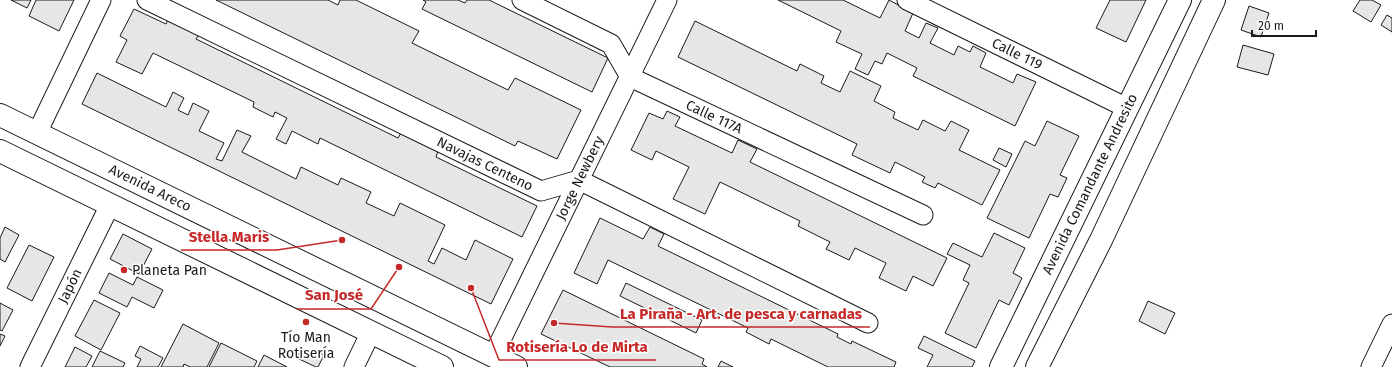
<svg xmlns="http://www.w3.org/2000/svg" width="1392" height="367" font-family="'Fira Sans',sans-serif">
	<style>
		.building { fill: #e6e6e6; stroke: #1a1a1a }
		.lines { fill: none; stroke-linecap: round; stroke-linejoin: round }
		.street-casing { stroke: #1a1a1a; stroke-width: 21 }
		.secondary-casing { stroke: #1a1a1a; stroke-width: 24 }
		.street { stroke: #fff; stroke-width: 19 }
		.secondary { stroke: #fff; stroke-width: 22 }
		.poi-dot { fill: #c62828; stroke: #fff; stroke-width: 1.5 }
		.labels { text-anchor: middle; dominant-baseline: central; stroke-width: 3; stroke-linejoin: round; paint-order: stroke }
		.street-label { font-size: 14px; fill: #1a1a1a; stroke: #fff }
		.poi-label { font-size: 14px; fill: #1a1a1a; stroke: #fff; text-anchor: start }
		.leader { fill: none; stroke: #c62828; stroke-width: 1.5 }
		.callout-dot { fill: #c62828; stroke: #fff; stroke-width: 1.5 }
		.callout-label { font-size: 15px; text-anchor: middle; font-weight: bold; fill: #c62828; stroke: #fff; stroke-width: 3; stroke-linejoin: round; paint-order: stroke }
	</style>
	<rect width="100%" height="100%" fill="#fff"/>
	<g class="building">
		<path d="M11 0H31L27 8Z"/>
		<path d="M36 0H74L59 31 29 16Z"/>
		<path d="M216 0H328L338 5 340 0H356L419 31 412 43 508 90 515 78 581 110 557 159 518 141 515 146Z"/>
		<path d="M423 0H458L465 3 467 0H489L608 58 592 92 422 9 426 2Z"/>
		<path d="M778 0H843L880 18 889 0 913 13 905 31 919 38 926 23 938 28 930 43 954 55 958 46 970 52 973 46 986 53 980 67 1013 83 1017 74 1036 82 1015 126 913 76 917 68 887 53 882 64 875 61 868 75 855 69 862 54 836 42 841 31Z"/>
		<path d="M1110 0H1146L1126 42 1096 28Z"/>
		<path d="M1360 0H1372L1381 5 1371 22 1353 11Z"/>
		<path d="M1249 6 1269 13 1261 37 1241 30Z"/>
		<path d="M134 9 166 24 170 15 199 35 196 39 398 138 401 133 438 151 436 157 537 206 522 237 320 138 318 144 292 131 286 144 276 139 287 118 275 112 273 117 253 107 254 102 153 53 142 74 116 62 127 40 120 36Z"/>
		<path d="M1387 15 1392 18V32L1381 25Z"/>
		<path d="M695 21 797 71 800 64 824 76 821 83 840 92 850 71 881 86 874 101 895 112 893 118 918 130 923 120 945 131 951 121 969 130 959 150 1000 170 982 205 938 183 935 188 922 182 925 177 895 162 890 173 852 155 857 144 678 57Z"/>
		<path d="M1243 45 1274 54 1268 75 1237 67Z"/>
		<path d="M97 73 166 107 173 92 184 98 178 110 188 115 193 103 209 111 199 131 224 143 216 159 222 161 237 130 251 136 242 152 296 179 301 167 338 185 341 178 371 192 366 203 394 216 400 203 445 225 428 261 434 264 442 248 466 260 475 240 513 259 491 304 82 104Z"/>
		<path d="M667 111 680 117 675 126 732 153 738 140 757 149 750 162 947 258 933 286 913 276 906 291 879 278 886 263 855 248 849 260 826 249 830 242 798 226 800 221 720 182 705 214 673 199 689 167 656 151 652 160 631 150 649 113 663 119Z"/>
		<path d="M1047 121 1079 136 1060 175 1067 178 1058 197 1050 194 1029 238 987 218 1025 141 1035 146Z"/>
		<path d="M999 148 1012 154 1006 167 993 160Z"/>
		<path d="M600 218 643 239 650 227 664 234 658 246 838 334 837 337 851 344 852 341 896 362 894 367H828L771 339 769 344 746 332 748 328 608 260 597 284 574 273Z"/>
		<path d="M5 227 19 235 5 262 0 259V238Z"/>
		<path d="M994 233 1025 248 1013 273 1022 278 1009 305 999 300 976 348 945 333 969 283 963 280 970 265 947 254 953 243 982 257Z"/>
		<path d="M123 234 152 249 139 274 110 259Z"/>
		<path d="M29 245 54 257 32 301 7 288Z"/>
		<path d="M109 273 133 285 137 277 163 290 154 308 132 297 127 307 99 293Z"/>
		<path d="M626 283 702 320 696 333 620 296Z"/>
		<path d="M563 290 704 359 702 364 707 367H610L541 334Z"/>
		<path d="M94 300 120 313 101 350 75 336Z"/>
		<path d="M1148 301 1175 313 1165 334 1139 321Z"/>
		<path d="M0 303 13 310 2 331 0 330Z"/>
		<path d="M183 324 219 343 207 367H190L184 364 183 367H161Z"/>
		<path d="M0 334 5 336 0 346Z"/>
		<path d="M924 336 975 361 972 367H927L933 355 918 348Z"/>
		<path d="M221 343 257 361 254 367H209Z"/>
		<path d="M140 346 163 358 158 367H137L141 359 135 356Z"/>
		<path d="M75 347 92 356 86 367H65Z"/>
		<path d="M313 350 324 355 318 367H316L297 358 300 351 310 356Z"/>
		<path d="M100 351 125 363 123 367H92Z"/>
		<path d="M264 355 287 367H258Z"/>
		<path d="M721 361 733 367H718Z"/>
	</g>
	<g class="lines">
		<g class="street-casing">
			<g id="street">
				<path d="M147 0 541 191 579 180 868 323"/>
				<path d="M522 0 611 44 630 77 923 215"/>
				<path d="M907 0 1127 108"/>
				<path d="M37 133 101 0"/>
				<path d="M493 356 667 0"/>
				<path d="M30 367 110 205"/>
				<path d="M354 367 371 332"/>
				<path d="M1371 367 1392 324"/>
			</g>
		</g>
		<g class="secondary-casing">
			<g id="secondary">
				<path d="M0 115 516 367"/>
				<path d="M0 151 442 367"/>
				<path d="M1001 367 1180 0"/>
				<path d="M1037 367 1101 240 1214 0"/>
			</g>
		</g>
		<use href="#street" class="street"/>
		<use href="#secondary" class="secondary"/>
	</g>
	<g class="poi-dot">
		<circle cx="124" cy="270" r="4"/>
		<circle cx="306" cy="322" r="4"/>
	</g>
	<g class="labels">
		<g class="street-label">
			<text transform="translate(1017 54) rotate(26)">Calle 119</text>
			<text transform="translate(714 117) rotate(25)">Calle 117A</text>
			<text transform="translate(485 164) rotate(26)">Navajas Centeno</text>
			<text transform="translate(580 178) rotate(-64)">Jorge Newbery</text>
			<text transform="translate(1090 184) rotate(-64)">Avenida Comandante Andresito</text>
			<text transform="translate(150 188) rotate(26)">Avenida Areco</text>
			<text transform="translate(70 286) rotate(-64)">Japón</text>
		</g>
		<g class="poi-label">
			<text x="132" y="270">Planeta Pan</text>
			<text x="306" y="337" text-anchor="middle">Tío Man<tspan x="306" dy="16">Rotisería</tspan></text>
		</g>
	</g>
	<path class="leader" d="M342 240L277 250H181M399 267L371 309H297M554 323L612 327H870M471 288L499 360H656"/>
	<g class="callout-dot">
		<circle cx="342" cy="240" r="4"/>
		<circle cx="399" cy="267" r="4"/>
		<circle cx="554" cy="323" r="4"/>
		<circle cx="471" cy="288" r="4"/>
	</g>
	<g class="callout-label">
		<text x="229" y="242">Stella Maris</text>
		<text x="334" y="300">San José</text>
		<text x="741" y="319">La Piraña - Art. de pesca y carnadas</text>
		<text x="577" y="352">Rotisería Lo de Mirta</text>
	</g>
	<path d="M1252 30v6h64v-6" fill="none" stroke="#1a1a1a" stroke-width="2"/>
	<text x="1258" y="30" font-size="12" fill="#1a1a1a" stroke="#ffffff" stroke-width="3" paint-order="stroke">20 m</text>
</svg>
